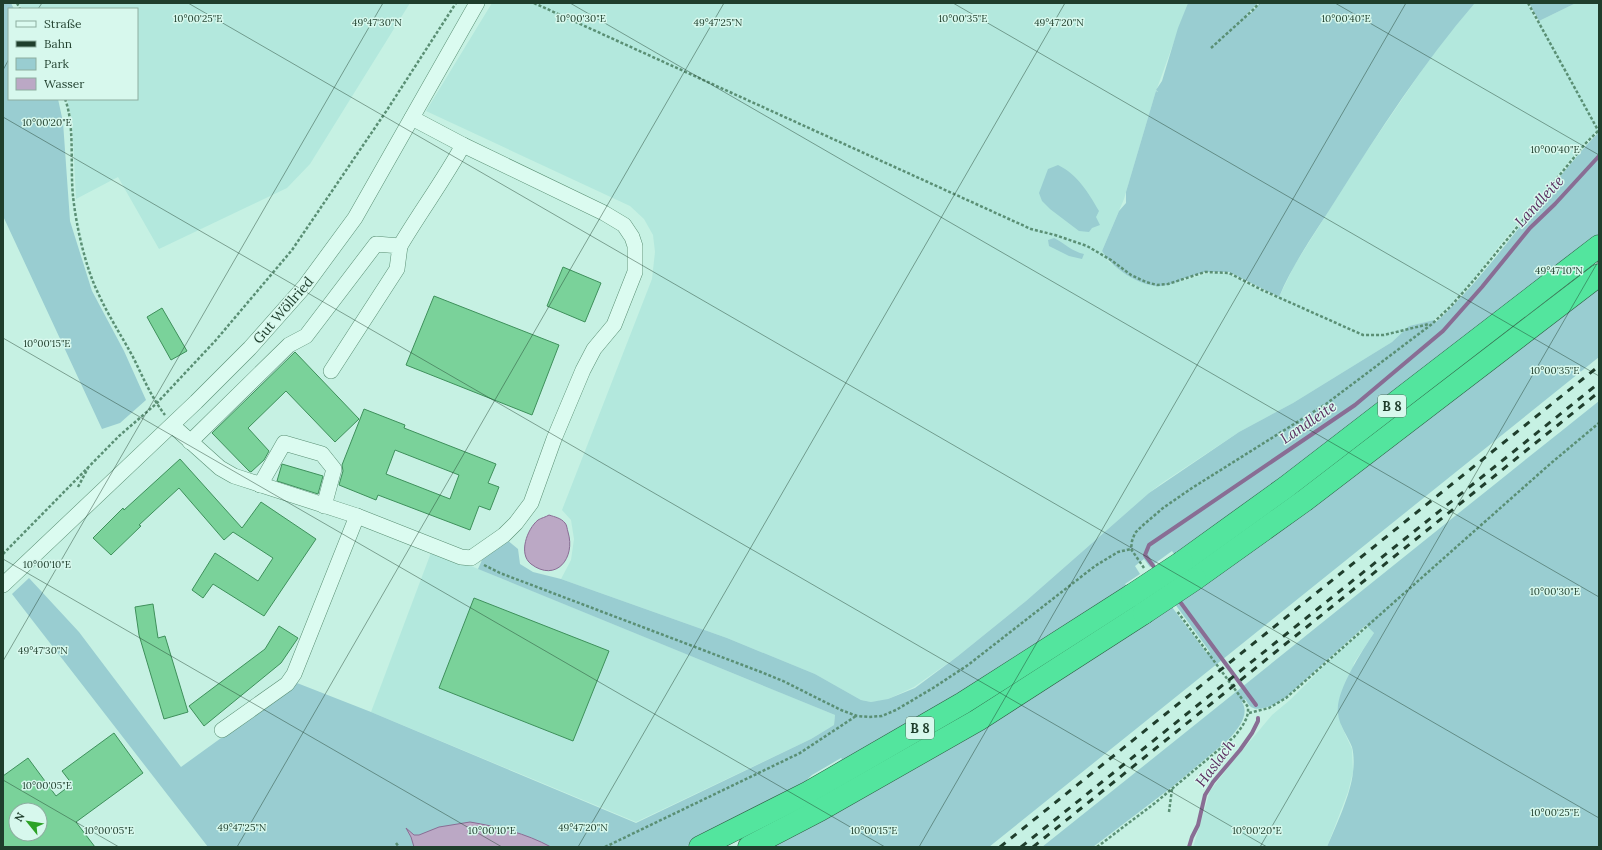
<svg xmlns="http://www.w3.org/2000/svg" width="1602" height="850" font-family="Lora,serif">
	<style>
		.farmland { fill: #b3e8dd }
		.green { fill: #99cdd1; fill-rule: evenodd }
		.water { fill: #bba8c5; stroke: #896d94 }
		.lines { fill: none; stroke-linecap: round; stroke-linejoin: round }
		.stream { stroke: #896d94; stroke-width: 4 }
		.building { fill: #7ad29a; stroke: #3e905b; fill-rule: evenodd }
		.minor-casing { stroke: #5a8f74; stroke-width: 16 }
		.highway-casing { stroke: #2e5c42; stroke-width: 23 }
		.path { stroke: #5a8f74; stroke-width: 2.5; stroke-dasharray: 3 2; stroke-linecap: butt }
		.minor { stroke: #dbfbf0; stroke-width: 15 }
		.highway { stroke: #53e59e; stroke-width: 22 }
		.rail { stroke: #1f3e2c; stroke-width: 3; stroke-dasharray: 7 7; stroke-linecap: butt }
		.highway-bridge-casing { stroke: #2e5c42; stroke-width: 23; stroke-linecap: butt }
		.highway-bridge { stroke: #53e59e; stroke-width: 22 }
		.ticks { fill: none; stroke: #1f3e2c; stroke-width: 1; stroke-opacity: 0.45 }
		.labels { text-anchor: middle; dominant-baseline: central; stroke-width: 3; stroke-linejoin: round; paint-order: stroke }
		.shield { fill: #d7f8ed; stroke: #567666; stroke-width: 1 }
		.shield-label { font-size: 13px; font-weight: bold; fill: #1f3e2c }
		.street-label { font-size: 14px; fill: #1f3e2c; stroke: #d7f8ed }
		.water-label { font-size: 15px; font-style: italic; fill: #592d5f; stroke: #d7f8ed }
		.ticks-label { font-size: 10px; text-anchor: middle; fill: #1f3e2c; stroke: #d7f8ed; stroke-width: 3; stroke-linejoin: round; paint-order: stroke }
	</style>
	<rect width="100%" height="100%" fill="#c6f1e3"/>
	<g class="farmland">
		<path d="M19 3H410L310 164 287 188 159 249 118 177 76 199 72 120 67 99H137V9H22Z"/>
		<path d="M492 3H1188L1155 94 1124 199 1102 251 1109 262 1130 276 1145 283 1157 286 1168 285 1205 274 1216 273 1229 274 1262 291 1277 298 1279 297 1294 266 1362 158 1422 70 1446 37 1475 3H1527L1537 22 1576 3H1599V129L1584 143 1499 246 1473 280 1450 306 1434 320 1409 326 1392 342 1366 358 1293 403 1239 432 1162 483 1149 493 1026 601 958 656 914 687 886 700 871 702 861 700 815 674 727 638 561 579 571 560 574 539 571 520 562 510 652 279 655 252 653 235 644 219 630 206 426 111Z"/>
		<path d="M432 550 835 715 834 725 811 739 636 822 371 712Z"/>
		<path d="M1368 627 1374 633 1354 663 1341 725 1352 749 1353 772 1348 792 1327 847H1193L1210 791 1230 765 1272 715 1290 700 1329 661Z"/>
	</g>
	<g class="green">
		<path d="M3 3H11L14 9H9V99H58L63 122 70 221 92 291 124 351 146 400 120 423 102 429 3 216Z"/>
		<path d="M1188 3H1258L1247 14 1248 16 1260 3H1475C1423 63 1380 130 1337 198 1317 230 1294 261 1279 297L1229 272H1205L1182 279 1180 281C1173 283 1164 287 1156 286 1137 284 1112 268 1102 251L1119 211 1126 203V192L1155 94 1156 91 1158 92 1156 90 1162 81 1178 28Z"/>
		<path d="M1529 3H1576L1539 21Z"/>
		<path d="M1598 133 1599 234 1392 395 1286 475 1174 554 1172 551 1150 567 1144 559 1135 566 1140 574 1125 584 1128 588 1021 659 870 748 817 778 790 795 685 847H208L12 594 29 578 79 632 181 767 297 683 371 712 636 823 811 739 834 725 835 715 478 569 482 560 506 539 518 549 520 564 533 572 561 579 727 638 815 674 861 700 871 702 888 699 915 688 958 656 1026 601 1149 493 1239 432 1293 403 1366 358 1392 342 1409 326 1434 320 1436 322C1482 280 1518 227 1558 179 1571 164 1583 148 1598 133ZM841 758 842 759 794 792 812 775Z"/>
		<path d="M1058 165C1078 175 1088 192 1099 211L1096 217 1100 225 1092 228 1089 232 1079 231 1050 209 1042 201 1039 193 1048 169Z"/>
		<path d="M1054 238C1064 243 1073 252 1084 254L1082 259 1069 256 1049 246 1048 240Z"/>
		<path d="M1599 285V357L989 847H757L1152 621 1172 607 1208 655 1210 652 1175 604Z"/>
		<path d="M1599 401V847H1327C1336 826 1351 794 1353 772 1354 765 1354 754 1352 747 1348 736 1339 726 1338 713 1335 692 1362 651 1374 633L1366 625 1285 698C1277 703 1261 713 1251 707 1248 705 1247 701 1245 699L1242 702C1250 715 1238 729 1229 739L1172 787 1093 847H1042C1228 699 1413 549 1599 401Z"/>
	</g>
	<g class="water">
		<path d="M549 515C555 517 561 518 565 523 567 525 567 529 568 532 576 558 556 583 531 564 518 554 527 529 538 520 541 518 546 517 549 515Z"/>
		<path d="M470 822C499 827 525 833 551 847H414L411 837 406 828 414 835H419L439 827Z"/>
	</g>
	<g class="lines">
		<g class="stream">
			<path d="M1157 571 1145 555 1149 545 1355 405 1443 331 1482 287 1530 228 1555 204 1599 156"/>
			<path d="M1178 599 1256 705"/>
			<path d="M1189 847 1192 837 1198 825 1205 795 1213 782 1240 750 1252 733 1258 721V718"/>
		</g>
	</g>
	<g class="building">
		<path d="M563 267 601 283 585 322 547 306Z"/>
		<path d="M434 296 559 345 532 415 406 365Z"/>
		<path d="M162 308 187 351 171 360 147 317Z"/>
		<path d="M295 352 359 419 335 442 286 391 248 428 269 451 264 460 251 472 249 471 212 433Z"/>
		<path d="M364 409 405 425 404 428 496 464 488 483 499 487 490 510 479 506 470 530 378 495 376 500 339 485 343 471 342 465ZM395 450 459 475 450 499 386 474Z"/>
		<path d="M180 459 242 528 261 502 316 539 264 616 213 584 203 598 192 590 215 553 258 581 273 558 233 532 224 540 179 488 139 525 141 526 111 555 93 538 123 508 124 510Z"/>
		<path d="M282 464 323 476 318 494 277 481Z"/>
		<path d="M474 598 609 651 573 741 439 688Z"/>
		<path d="M153 604 158 638 165 636 188 712 164 719 139 635 135 607Z"/>
		<path d="M279 626 298 638 281 663 204 726 189 706 265 649Z"/>
		<path d="M114 733 143 773 76 822 95 847H3V776L28 758 56 796 72 784 62 771ZM16 810H40V834H16Z"/>
	</g>
	<g class="lines">
		<g class="minor-casing">
			<g id="minor">
				<path d="M400 246C420 212 444 180 463 145"/>
				<path d="M172 425 220 468 234 476 357 516 461 557 471 558 504 535 516 523 531 503 554 439 583 370 594 349 614 325 635 272V246L632 237 624 225 604 213 463 145 412 118"/>
				<path d="M190 442 289 345 306 336 376 244 400 246 397 269 331 371"/>
				<path d="M260 485 284 443 322 454 334 469 324 506"/>
				<path d="M3 585 196 402 250 348 305 286 355 218 477 3"/>
				<path d="M222 730 287 684 294 674 357 516"/>
			</g>
		</g>
		<g class="highway-casing">
			<g id="highway">
				<path d="M1182 562 1286 487 1599 246"/>
				<path d="M1195 579 1304 501 1599 275"/>
				<path d="M700 847 809 792 963 703 1132 595"/>
				<path d="M749 847 820 810 978 720 1144 613"/>
			</g>
		</g>
		<g class="path">
			<path d="M17 3 20 9"/>
			<path d="M534 3 1031 229 1055 235 1087 246 1111 260 1131 275 1146 282 1157 285 1168 284 1205 272 1229 273 1262 290 1363 335H1384L1429 324"/>
			<path d="M1528 3 1599 132"/>
			<path d="M1211 48 1254 9 1259 3"/>
			<path d="M65 99C75 124 70 168 73 196 76 225 85 266 98 293 108 315 121 335 133 357 143 377 151 397 165 415"/>
			<path d="M78 487 88 468"/>
			<path d="M3 554 119 436 156 404 216 340 292 250 387 110 456 3"/>
			<path d="M484 565 500 573 761 672 783 681 841 710 857 716 869 717 882 716 896 710 933 688 968 665 1095 566 1118 552 1131 549"/>
			<path d="M1144 568 1131 549 1132 541 1135 533 1142 526 1163 508 1192 488 1326 404 1432 324 1451 306 1474 280 1585 144 1598 131"/>
			<path d="M1249 713 1269 708 1286 698 1550 464 1599 423"/>
			<path d="M1169 812 1172 789"/>
			<path d="M396 843 399 847"/>
			<path d="M605 847 800 753 856 716"/>
			<path d="M1097 847 1155 803 1234 737C1241 728 1249 719 1248 707L1177 611"/>
		</g>
		<use href="#minor" class="minor"/>
		<use href="#highway" class="highway"/>
		<g class="rail">
			<path d="M1000 847 1599 366"/>
			<path d="M1021 847 1599 383"/>
			<path d="M1033 847 1599 392"/>
		</g>
		<g class="highway-bridge-casing">
			<g id="highway-bridge">
				<path d="M1132 595 1182 562"/>
				<path d="M1144 613 1195 579"/>
			</g>
		</g>
		<use href="#highway-bridge" class="highway-bridge"/>
	</g>
	<path class="ticks" d="M188 3 1599 818M570 3 1599 597M953 3 1599 376M1335 3 1599 155M38 9 42 3M3 70 9 59M3 117 1267 847M3 338 885 847M3 559 502 847M3 661 383 3M3 780 119 847M237 847 724 3M578 847 1065 3M919 847 1406 3M1260 847 1599 260"/>
	<g class="labels">
		<g class="shield">
			<rect x="1378" y="395" width="28" height="22" rx="3"/>
			<rect x="906" y="717" width="28" height="22" rx="3"/>
		</g>
		<g class="shield-label">
			<text x="1392" y="406">B 8</text>
			<text x="920" y="728">B 8</text>
		</g>
		<g class="street-label">
			<text transform="translate(283 310) rotate(-49)">Gut Wöllried</text>
		</g>
		<g class="water-label">
			<text transform="translate(1539 201) rotate(-47)">Landleite</text>
			<text transform="translate(1308 422) rotate(-34)">Landleite</text>
			<text transform="translate(1215 763) rotate(-53)">Haslach</text>
		</g>
	</g>
	<g class="ticks-label">
		<text x="198" y="22">10°00'25"E</text>
		<text x="581" y="22">10°00'30"E</text>
		<text x="963" y="22">10°00'35"E</text>
		<text x="1346" y="22">10°00'40"E</text>
		<text x="377" y="26">49°47'30"N</text>
		<text x="718" y="26">49°47'25"N</text>
		<text x="1059" y="26">49°47'20"N</text>
		<text x="47" y="126">10°00'20"E</text>
		<text x="1555" y="153">10°00'40"E</text>
		<text x="1559" y="274">49°47'10"N</text>
		<text x="47" y="347">10°00'15"E</text>
		<text x="1555" y="374">10°00'35"E</text>
		<text x="47" y="568">10°00'10"E</text>
		<text x="1555" y="595">10°00'30"E</text>
		<text x="43" y="654">49°47'30"N</text>
		<text x="47" y="789">10°00'05"E</text>
		<text x="1555" y="816">10°00'25"E</text>
		<text x="242" y="831">49°47'25"N</text>
		<text x="583" y="831">49°47'20"N</text>
		<text x="109" y="834">10°00'05"E</text>
		<text x="492" y="834">10°00'10"E</text>
		<text x="874" y="834">10°00'15"E</text>
		<text x="1257" y="834">10°00'20"E</text>
	</g>
	<rect width="1602" height="850" fill="none" stroke="#1f3e2c" stroke-width="8"/>
	<rect x="8" y="8" width="130" height="92" fill="#d7f8ed" stroke="#8daea0"/>
	<rect x="16" y="21" width="20" height="6" fill="#dbfbf0" stroke="#8daea0"/>
	<text x="44" y="28" font-size="12" fill="#1f3e2c">Straße</text>
	<rect x="16" y="41" width="20" height="6" fill="#1f3e2c" stroke="#8daea0"/>
	<text x="44" y="48" font-size="12" fill="#1f3e2c">Bahn</text>
	<rect x="16" y="58" width="20" height="12" fill="#99cdd1" stroke="#8daea0"/>
	<text x="44" y="68" font-size="12" fill="#1f3e2c">Park</text>
	<rect x="16" y="78" width="20" height="12" fill="#bba8c5" stroke="#8daea0"/>
	<text x="44" y="88" font-size="12" fill="#1f3e2c">Wasser</text>
	<g transform="translate(28 822) rotate(300)"><circle r="19" fill="#d7f8ed" stroke="#8daea0"/>
	<path d="M0-3L7 15L0 10L-7 15Z" fill="#2ca226"/>
	<text y="-6" font-size="11" font-weight="bold" text-anchor="middle" fill="#1f3e2c">N</text>
	</g>
</svg>
